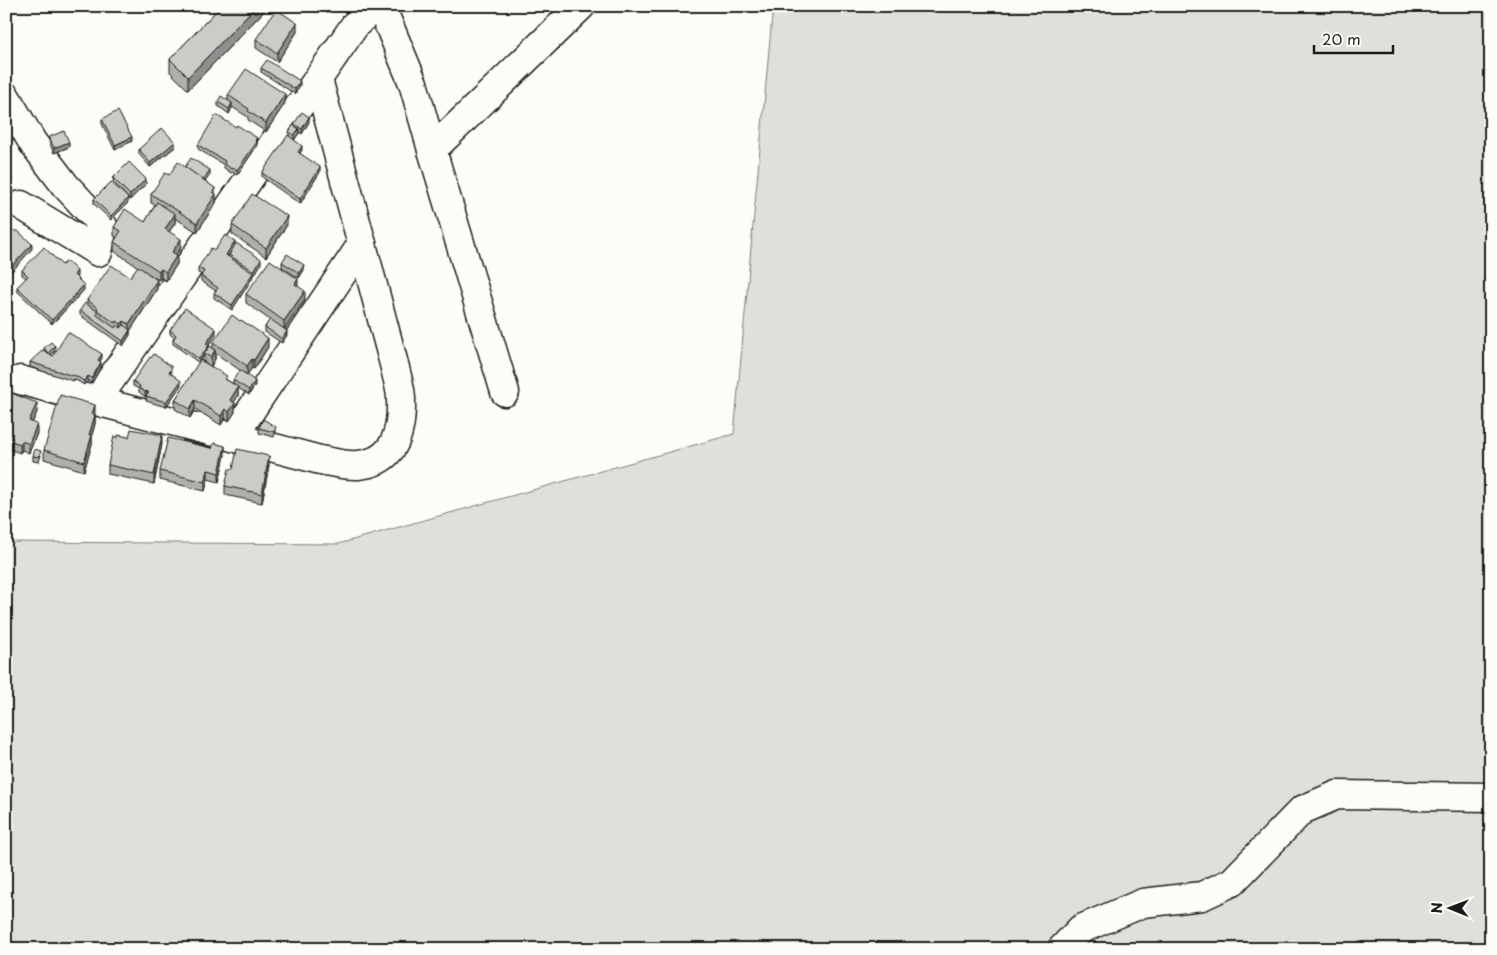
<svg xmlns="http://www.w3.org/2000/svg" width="1497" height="955" font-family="'Playpen Sans',sans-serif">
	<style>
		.green { fill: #e0dfdb; stroke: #7e7e7c }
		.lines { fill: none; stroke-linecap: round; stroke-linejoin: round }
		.minor-casing { stroke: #1c1c1c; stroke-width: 31 }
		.minor { stroke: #fdfcf7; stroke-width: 28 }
		.wall { fill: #afafac; stroke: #1c1c1c; fill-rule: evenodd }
		.shaded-wall { fill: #8f8e8c; stroke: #1c1c1c }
		.building { fill: #cccbc8; stroke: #1c1c1c }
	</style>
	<rect width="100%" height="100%" fill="#fdfcf7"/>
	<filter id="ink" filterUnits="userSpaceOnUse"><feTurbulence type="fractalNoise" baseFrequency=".02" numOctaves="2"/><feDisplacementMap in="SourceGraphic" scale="10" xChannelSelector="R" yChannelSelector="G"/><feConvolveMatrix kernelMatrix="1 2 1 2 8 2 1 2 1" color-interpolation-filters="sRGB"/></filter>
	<g filter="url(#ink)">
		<path class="green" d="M773 6H1491V949H6V542L338 544 734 434Z"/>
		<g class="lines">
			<g class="minor-casing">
				<g id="minor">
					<path d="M381 6 413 83 432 150 505 392"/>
					<path d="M6 97 33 143 65 185 103 226 98 252 21 205"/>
					<path d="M432 150 581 6"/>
					<path d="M20 380 96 401 320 460C332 462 345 466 358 465 396 462 402 430 401 399 401 389 397 378 395 368L318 79"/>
					<path d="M96 401 355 25 374 6"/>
					<path d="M233 437 362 244"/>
					<path d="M1062 949 1081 929 1143 903 1202 896 1232 882 1302 810 1337 795 1491 797"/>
				</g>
			</g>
			<use href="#minor" class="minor"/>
		</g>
		<g class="wall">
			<path d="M221 6H269L188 90 170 72V59Z"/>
			<path d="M297 32 277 62 256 48V39Z"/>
			<path d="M261 68 300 85 295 94 261 72Z"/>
			<path d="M228 95 285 103 266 132 248 120V117L232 107 229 114 218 106V102L228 100Z"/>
			<path d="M102 119 132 141 115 150 102 124Z"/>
			<path d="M309 122 302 134 299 132V133L294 140 302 150 300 153 320 172 300 204 262 177V173L289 136V132L294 126V124Z"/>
			<path d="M236 127 257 138V146L237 175 233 172 231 173 224 168V165L198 149V145Z"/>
			<path d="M49 137 69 147 54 153 49 142Z"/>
			<path d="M175 147 150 167 139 154V149Z"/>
			<path d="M185 167 210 175 205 181 215 194 216 203 197 232 175 218V223L169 232 181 248 176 255 177 264 166 281 161 278 159 280 147 273 157 289 130 331V335L123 346 80 315V310L87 304V300L130 277 138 267 114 251V242L117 238 114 236V227L145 222 155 205 151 203V194L169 175Z"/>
			<path d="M113 178 146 184 130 200 113 182Z"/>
			<path d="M94 199 128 203 111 220 94 204Z"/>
			<path d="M232 225H287L266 257 232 234Z"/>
			<path d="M235 244 261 264 232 310 214 298V293L216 291 201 281V276L202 275 198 273V268L215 250Z"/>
			<path d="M282 262 304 270 299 278 282 267Z"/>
			<path d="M62 265 77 276 76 277 84 290 52 324 17 291V287L26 278 22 275V270Z"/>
			<path d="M298 287 305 300 285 329 287 335 282 343 265 332V327L270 320 246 303V294Z"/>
			<path d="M170 330 216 334 209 345V348H213V342L268 347 254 369 252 368 247 375 215 353V359L211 366 227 380 233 384V380L255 385 249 395 238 388V396L234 402 235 412 229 421 225 418 221 425 195 409 190 418 175 409V400L199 363 173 344V340L174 338 170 334ZM204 355V362L201 360Z"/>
			<path d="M44 348 55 351 51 355 53 356 102 358 100 361 101 367 92 383 88 381 84 385 74 379 73 381 30 367V362L44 351Z"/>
			<path d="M172 371 171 373 181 385 166 407 146 401 147 395 145 397 139 392V389L133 386V381Z"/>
			<path d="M6 391 37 412 32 423 37 433 29 453 22 450 20 453 6 448Z"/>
			<path d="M95 414V424L92 435V444L84 471 44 459V450Z"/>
			<path d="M259 428 276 431 274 437 259 433Z"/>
			<path d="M129 437 162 444 154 484 108 474V465L118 438Z"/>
			<path d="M213 448 225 455 219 482 208 479 205 491 160 480V471Z"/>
			<path d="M41 455 39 462 33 461V456Z"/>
			<path d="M269 465 262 503 225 495V486L233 469Z"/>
		</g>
		<g class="shaded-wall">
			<path d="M256 6H269L188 90V77Z"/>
			<path d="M297 23V32L277 62V53Z"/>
			<path d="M300 81V85L295 94V89Z"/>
			<path d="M285 94V103L266 132V123Z"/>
			<path d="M232 103V108L229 114V109Z"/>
			<path d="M309 117V122L302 134V129Z"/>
			<path d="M299 129V133L294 140V135Z"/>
			<path d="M132 137V141L115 150V145Z"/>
			<path d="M257 138V146L237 175V170Z"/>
			<path d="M69 142V147L54 153V148Z"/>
			<path d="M175 142V147L150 167V163Z"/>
			<path d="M302 146V150L298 156V152Z"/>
			<path d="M320 167V172L300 204V199Z"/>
			<path d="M210 170V175L201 187V182Z"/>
			<path d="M146 179V184L130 200V195Z"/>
			<path d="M215 188V196L216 194V203L197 232V223Z"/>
			<path d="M128 198V203L111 220V216Z"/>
			<path d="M175 214V223L165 238V229Z"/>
			<path d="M287 216V225L266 257V248Z"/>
			<path d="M181 239V248L172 261V252Z"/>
			<path d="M235 241V246L229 255V256L226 255Z"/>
			<path d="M32 244V249L6 278V273Z"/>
			<path d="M177 255V264L166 281V272Z"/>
			<path d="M261 259V264L254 276V271Z"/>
			<path d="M304 265V270L299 278V273Z"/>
			<path d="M161 269V278L159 280V271Z"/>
			<path d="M77 271V276L74 280V275Z"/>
			<path d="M253 273V277L232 310V305Z"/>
			<path d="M298 279V288L295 284Z"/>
			<path d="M157 280V289L130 331V335L123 346V341L129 333V324Z"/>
			<path d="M84 285V290L52 324V320Z"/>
			<path d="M305 291V300L284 330V321Z"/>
			<path d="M124 321V330L121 333V324Z"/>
			<path d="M216 329V334L208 346 209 345V350L204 354V355L199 363V359L206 344Z"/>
			<path d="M287 331V335L282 343V339Z"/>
			<path d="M268 338V347L254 369V360Z"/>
			<path d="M55 346V351L48 357V353Z"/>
			<path d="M215 350V359L211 366V357Z"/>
			<path d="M102 354V358L98 364V360Z"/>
			<path d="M252 359V368L247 375V366Z"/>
			<path d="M101 362V367L92 383V378Z"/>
			<path d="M88 376V381L84 385V381Z"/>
			<path d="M181 381V385L166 407V402Z"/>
			<path d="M255 381V385L249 395V390Z"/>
			<path d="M238 387V396L230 409V400Z"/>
			<path d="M147 391V395L145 397V392Z"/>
			<path d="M195 400V409L190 418V409Z"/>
			<path d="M37 403V412L29 430V421Z"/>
			<path d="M235 403V412L229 421V412Z"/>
			<path d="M95 405V414L92 423V414Z"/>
			<path d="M225 409V418L221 425V416Z"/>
			<path d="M95 415V424L89 444V435Z"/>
			<path d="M37 424V433L29 453V444Z"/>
			<path d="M92 435V444L84 471V462Z"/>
			<path d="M162 435V444L154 484V475Z"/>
			<path d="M22 441V450L20 453V444Z"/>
			<path d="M225 446V455L219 482V473Z"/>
			<path d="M269 456V465L262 503V494Z"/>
			<path d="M208 470V479L205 491V482Z"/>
		</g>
		<g class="building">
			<path d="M221 6H256L188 77 170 59Z"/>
			<path d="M276 9 297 23 277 53 256 39Z"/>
			<path d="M267 60 300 81 295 89 261 68Z"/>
			<path d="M246 69 285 94 266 123 248 111 249 109 228 95Z"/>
			<path d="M221 96 232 103 229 109 218 102Z"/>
			<path d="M118 111 132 137 115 145 102 119Z"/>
			<path d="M302 112 309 117 302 129 294 124Z"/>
			<path d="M216 115 236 127 237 125 257 138 255 140 257 142 237 170 233 167 231 169 224 163 225 161 198 145Z"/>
			<path d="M293 125 299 129 294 135 289 132Z"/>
			<path d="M162 128 175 142 150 163 139 149Z"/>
			<path d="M64 131 69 142 54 148 49 137Z"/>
			<path d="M288 135 302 146 298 152 320 167 300 199 262 173Z"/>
			<path d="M191 158 210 170 203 180 185 167Z"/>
			<path d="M129 162 146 179 130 195 113 178Z"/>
			<path d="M178 162 215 188 213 192 216 194 197 223 151 194 165 173 169 175Z"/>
			<path d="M111 182 128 198 111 216 94 199Z"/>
			<path d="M252 194 287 216 266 248 232 225Z"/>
			<path d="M157 202 175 214 165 229 181 239 172 252 177 255 166 272 161 269 159 271 114 242 121 231 114 227 125 209 145 222Z"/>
			<path d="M10 227 16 232 17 230 32 244 6 273V232Z"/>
			<path d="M225 235 235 241 226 255 253 273 232 305 214 293 218 288 201 276 204 271 198 268 211 248 215 250Z"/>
			<path d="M236 243 261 259 254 271 229 255Z"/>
			<path d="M44 247 62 265 67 261 77 271 74 275 84 285 52 320 17 287 28 276 22 270Z"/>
			<path d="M287 254 304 265 299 273 282 262Z"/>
			<path d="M270 260 298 279 295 284 305 291 284 321 246 294Z"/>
			<path d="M111 265 130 277 138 266 157 280 129 324 124 321 121 324 117 321 115 323 97 310 98 308 87 300Z"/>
			<path d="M85 303 97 311V315L115 328 117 325 121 328 124 325 130 330 123 341 80 310Z"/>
			<path d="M185 308 216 329 206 344 209 345 199 359 173 340 176 335 170 330Z"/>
			<path d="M232 315 240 321 241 320 268 338 254 360 252 359 247 366 213 342Z"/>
			<path d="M270 319 287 331 282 339 265 327Z"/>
			<path d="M68 332 102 354 98 360 101 362 92 378 88 376 84 381 74 375 73 376 30 362 43 350 53 356Z"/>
			<path d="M51 342 55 346 48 353 44 348Z"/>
			<path d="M210 346 215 350 211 357 204 354Z"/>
			<path d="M154 354 172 367 169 372 181 381 166 402 146 396 149 393 147 391 145 392 139 388 140 386 133 381 150 357 151 358Z"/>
			<path d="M200 360 227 376 225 379 238 387 230 400 235 403 229 412 225 409 221 416 195 400 190 409 175 400Z"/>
			<path d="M240 370 255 381 249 390 233 380Z"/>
			<path d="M6 391 37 403 29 421 37 424 29 444 22 441 20 444 6 439Z"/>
			<path d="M60 395 95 405 92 414 95 415 89 435H92L84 462 44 450Z"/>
			<path d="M263 419 276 427 274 432 259 428Z"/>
			<path d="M131 429 162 435 154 475 108 465 114 436 118 438V435L129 437Z"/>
			<path d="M168 438 212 448 214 443 225 446 219 473 208 470 205 482 160 471Z"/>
			<path d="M183 440 213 448H212L182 441Z"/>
			<path d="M35 449 41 451 39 457 33 456Z"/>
			<path d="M237 449 269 456 262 494 225 486 229 469H233Z"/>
		</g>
	</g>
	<rect width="1497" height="955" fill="none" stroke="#fdfcf7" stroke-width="25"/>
	<rect x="12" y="12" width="1472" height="930" fill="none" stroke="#1c1c1c" stroke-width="2" filter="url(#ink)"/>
	<g transform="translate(1450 908) rotate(271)" stroke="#fdfcf7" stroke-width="4" paint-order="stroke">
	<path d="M0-4L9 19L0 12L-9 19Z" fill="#1c1c1c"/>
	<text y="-8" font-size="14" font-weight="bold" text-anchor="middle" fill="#1c1c1c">N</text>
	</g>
	<path d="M1314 45v8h79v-8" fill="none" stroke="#1c1c1c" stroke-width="2.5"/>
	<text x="1322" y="45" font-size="15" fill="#1c1c1c" stroke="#fdfcf7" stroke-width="4" paint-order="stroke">20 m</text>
</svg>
